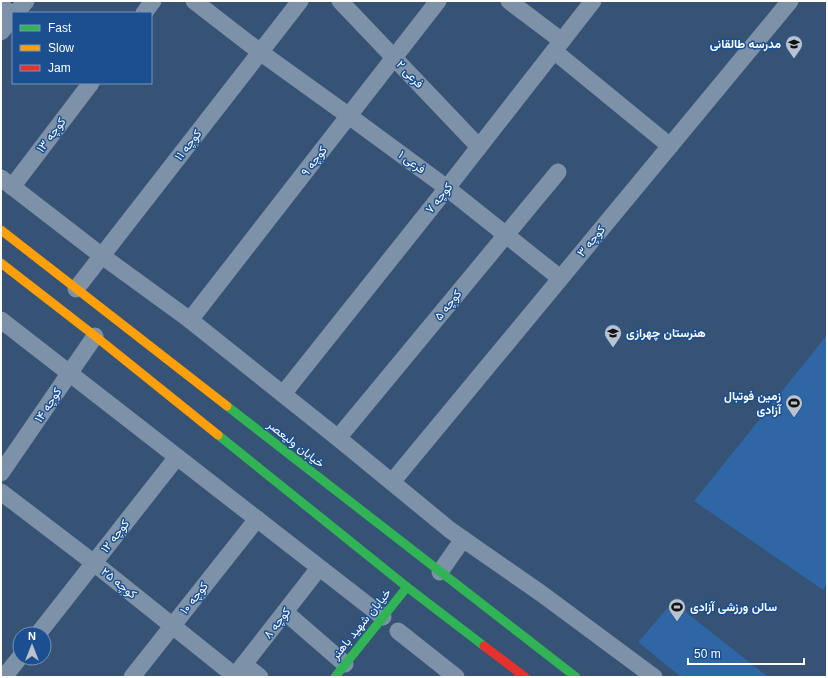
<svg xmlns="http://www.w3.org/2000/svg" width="828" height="678" font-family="Helvetica,Vazirmatn,sans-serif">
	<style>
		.green { fill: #2f66a5 }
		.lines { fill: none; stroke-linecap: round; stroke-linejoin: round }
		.street { stroke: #7d92a8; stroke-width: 17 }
		.fast { stroke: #30b455; stroke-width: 9 }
		.slow { stroke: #ff9f0a; stroke-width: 9 }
		.jam { stroke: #e5322d; stroke-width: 9 }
		.labels { text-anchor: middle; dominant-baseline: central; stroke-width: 3; stroke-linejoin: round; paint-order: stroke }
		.poi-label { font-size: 12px; font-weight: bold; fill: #fff; stroke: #1b4f8f; text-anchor: end }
		.street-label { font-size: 12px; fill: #fff; stroke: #1b4f8f }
	</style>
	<rect width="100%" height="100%" fill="#365274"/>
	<g class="green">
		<path d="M827 335V584L823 590 694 501Z"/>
		<path d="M673 602 768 677H681L638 642Z"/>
	</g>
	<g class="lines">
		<g class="street">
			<path d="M194 1 260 52 349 116 447 188 560 278"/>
			<path d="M340 1 479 147"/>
			<path d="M509 1 562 41"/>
			<path d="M1 6 13 15"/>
			<path d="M16 13 26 1"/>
			<path d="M144 13 153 1"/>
			<path d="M1 32 13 17"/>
			<path d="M554 51 670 146"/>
			<path d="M1 178 102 256 190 320 338 438 450 530 542 594 654 677"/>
			<path d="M12 187 91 83"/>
			<path d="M76 289 300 1"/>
			<path d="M1 320 383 617"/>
			<path d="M190 320 438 1"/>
			<path d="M283 394 447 188 593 1"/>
			<path d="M338 438 558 172"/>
			<path d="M1 473 95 336"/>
			<path d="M392 482 790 1"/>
			<path d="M1 492 94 563 235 676"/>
			<path d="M440 572 463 539"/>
			<path d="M285 612 345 664"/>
			<path d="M398 631 456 677"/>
			<path d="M38 634 177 457"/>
			<path d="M244 664 260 677"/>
			<path d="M4 677 20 657"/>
			<path d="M132 677 257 519"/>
			<path d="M234 677 319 568"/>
		</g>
		<g class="fast">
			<path d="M227 406 576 677"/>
			<path d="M218 435 407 587 484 646"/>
			<path d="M335 677 407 587"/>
		</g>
		<g class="slow">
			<path d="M1 230 227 406"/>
			<path d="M1 263 95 336 218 435"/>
		</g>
		<path class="jam" d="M484 646 525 677"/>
	</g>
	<defs>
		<g id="school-pin" transform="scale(0.9)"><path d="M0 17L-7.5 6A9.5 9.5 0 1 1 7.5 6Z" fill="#b9c2ce" stroke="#1b4f8f"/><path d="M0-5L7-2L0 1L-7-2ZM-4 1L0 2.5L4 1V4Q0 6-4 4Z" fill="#111"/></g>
		<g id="stadium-pin" transform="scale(0.9)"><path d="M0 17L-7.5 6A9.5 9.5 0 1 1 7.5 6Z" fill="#b9c2ce" stroke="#1b4f8f"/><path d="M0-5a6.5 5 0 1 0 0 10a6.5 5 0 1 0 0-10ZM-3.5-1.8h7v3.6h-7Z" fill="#111"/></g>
	</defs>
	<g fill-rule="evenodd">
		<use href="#school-pin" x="794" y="44"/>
		<use href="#school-pin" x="613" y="333"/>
		<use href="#stadium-pin" x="794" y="403"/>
		<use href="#stadium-pin" x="677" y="607"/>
	</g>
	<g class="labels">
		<g class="poi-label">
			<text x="781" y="44">مدرسه طالقانی</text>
			<text x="626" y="333" text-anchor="start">هنرستان چهرازی</text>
			<text x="781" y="396">زمین فوتبال<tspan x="781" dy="14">آزادی</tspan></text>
			<text x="690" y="607" text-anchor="start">سالن ورزشی آزادی</text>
		</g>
		<g class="street-label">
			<text transform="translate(410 74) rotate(46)">فرعی ۲</text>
			<text transform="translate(51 135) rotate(-53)">کوچه ۱۳</text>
			<text transform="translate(188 145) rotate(-52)">کوچه ۱۱</text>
			<text transform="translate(314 161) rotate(-52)">کوچه ۹</text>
			<text transform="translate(412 162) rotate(36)">فرعی ۱</text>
			<text transform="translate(439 198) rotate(-51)">کوچه ۷</text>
			<text transform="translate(591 241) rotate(-50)">کوچه ۳</text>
			<text transform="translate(448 305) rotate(-51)">کوچه ۵</text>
			<text transform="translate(48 405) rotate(-57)">کوچه ۱۴</text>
			<text transform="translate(296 444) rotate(38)">خیابان ولیعصر</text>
			<text transform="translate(115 536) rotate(-52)">کوچه ۱۲</text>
			<text transform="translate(119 583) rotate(39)">کوچه ۲۵</text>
			<text transform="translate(194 598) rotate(-52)">کوچه ۱۰</text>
			<text transform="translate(277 623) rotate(-52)">کوچه ۸</text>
			<text transform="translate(361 624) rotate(-51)">خیابان شهید باهنر</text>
		</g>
	</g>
	<rect width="828" height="678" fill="none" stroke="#ffffff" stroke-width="4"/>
	<rect x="12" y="12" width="140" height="72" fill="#1b4f8f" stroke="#7695bc"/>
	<rect x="20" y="25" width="20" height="6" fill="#30b455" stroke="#7695bc"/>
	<text x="48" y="32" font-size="12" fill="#ffffff">Fast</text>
	<rect x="20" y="45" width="20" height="6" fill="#ff9f0a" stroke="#7695bc"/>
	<text x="48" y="52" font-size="12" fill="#ffffff">Slow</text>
	<rect x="20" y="65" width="20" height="6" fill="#e5322d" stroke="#7695bc"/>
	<text x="48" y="72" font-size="12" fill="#ffffff">Jam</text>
	<g transform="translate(32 646)"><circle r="19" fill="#1b4f8f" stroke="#7695bc"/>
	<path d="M0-3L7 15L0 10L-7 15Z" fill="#b9c2ce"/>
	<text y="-6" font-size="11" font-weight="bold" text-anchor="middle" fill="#ffffff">N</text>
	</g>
	<path d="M688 658v6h116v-6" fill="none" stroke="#ffffff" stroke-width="2"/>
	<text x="694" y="658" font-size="12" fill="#ffffff" stroke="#1b4f8f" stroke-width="3" paint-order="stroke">50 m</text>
</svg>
